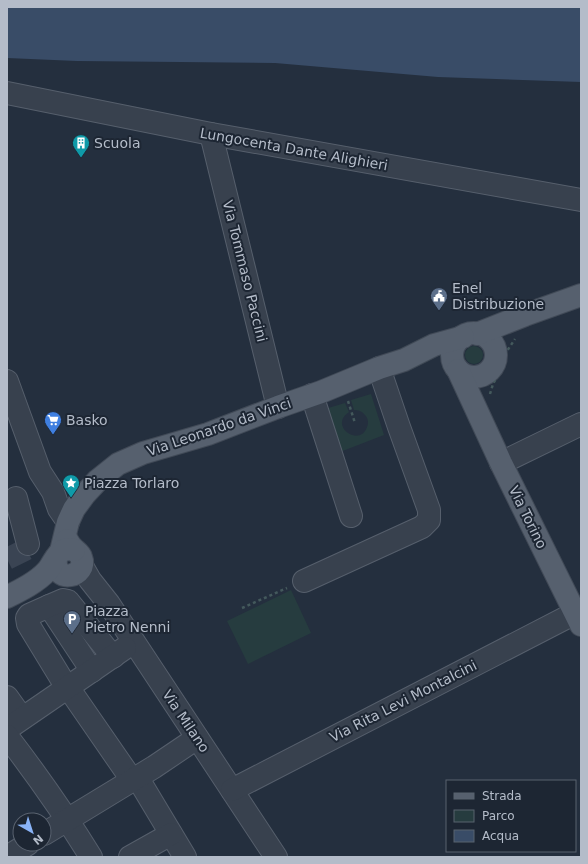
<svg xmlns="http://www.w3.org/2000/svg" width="588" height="864" font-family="'DejaVu Sans',sans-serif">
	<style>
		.green { fill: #263c3f }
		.water { fill: #394c67 }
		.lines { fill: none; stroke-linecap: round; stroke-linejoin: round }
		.minor-tunnel { stroke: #3a4453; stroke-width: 22; stroke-dasharray: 22 11; stroke-linecap: butt }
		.minor-casing { stroke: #565f6c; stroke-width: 24 }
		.major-casing { stroke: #414a57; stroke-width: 24 }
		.path { stroke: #44595c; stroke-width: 2.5; stroke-dasharray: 3 3; stroke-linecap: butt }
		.minor { stroke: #38414e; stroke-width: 22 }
		.major { stroke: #56606e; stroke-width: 22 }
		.labels { text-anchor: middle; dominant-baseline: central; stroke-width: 4; stroke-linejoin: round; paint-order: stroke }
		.poi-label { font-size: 14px; fill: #b4bcc9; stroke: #1d2633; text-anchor: start }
		.street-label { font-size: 14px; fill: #b4bcc9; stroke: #1d2633 }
	</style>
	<rect width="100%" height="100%" fill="#242f3e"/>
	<g class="green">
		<circle cx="474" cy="355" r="9"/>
		<path d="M371 394 384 435 340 452 325 409 345 403 349 412C328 426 360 448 367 427 369 423 368 418 365 415 362 411 358 410 354 410L351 400Z"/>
		<path d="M291 590 311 633 248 664 227 621Z"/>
	</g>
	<path class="water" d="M7 7H581V82L438 77 275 63 77 61 7 58Z"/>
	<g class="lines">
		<path class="minor-tunnel" d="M7 559 29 548 28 544"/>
		<g class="minor-casing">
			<g id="minor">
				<path d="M7 93 211 134 581 200"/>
				<path d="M211 134 278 407"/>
				<path d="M7 381 40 472 53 492 59 509 68 522"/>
				<path d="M312 395 351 516"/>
				<path d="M501 463 581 424"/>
				<path d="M16 498 28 544"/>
				<path d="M82 566 90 580 109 604 276 857"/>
				<path d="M304 581 422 527 429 520V510L399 427 379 368"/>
				<path d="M49 606 92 671"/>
				<path d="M113 657 68 601 63 600 49 606 29 615 27 618 28 624 67 688 74 696 132 780"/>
				<path d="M7 697 22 718"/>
				<path d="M7 729 125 648"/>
				<path d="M7 736C37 775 65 815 91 857"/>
				<path d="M137 777 185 857"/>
				<path d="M232 790 581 610"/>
				<path d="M44 834 154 767 197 738"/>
				<path d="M7 857 28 844"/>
				<path d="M130 857 171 834"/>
			</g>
		</g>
		<g class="major-casing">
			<g id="major">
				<circle cx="474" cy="355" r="22"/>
				<path d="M477 334 525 315 581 295"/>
				<path d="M458 370 501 463 581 625"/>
				<path d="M61 551 68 522 74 509 85 494 98 480 118 464 143 453 208 434 278 407 321 392 379 368 404 360 434 345 463 337"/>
				<path d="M56 559C53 585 89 577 81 557 80 554 77 552 75 550 71 547 69 544 67 540"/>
				<path d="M7 597C21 590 37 582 47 571 52 566 56 554 62 551 66 549 70 549 74 550"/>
			</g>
		</g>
		<g class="path">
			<path d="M490 394 493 384 498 375 503 364 505 354 515 339"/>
			<path d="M348 401 355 423"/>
			<path d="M242 608 287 588"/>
		</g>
		<use href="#minor" class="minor"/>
		<use href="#major" class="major"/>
	</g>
	<defs>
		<g id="building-pin" transform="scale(0.9)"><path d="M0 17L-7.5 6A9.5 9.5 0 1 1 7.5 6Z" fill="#0f9aa8" stroke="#1d2633"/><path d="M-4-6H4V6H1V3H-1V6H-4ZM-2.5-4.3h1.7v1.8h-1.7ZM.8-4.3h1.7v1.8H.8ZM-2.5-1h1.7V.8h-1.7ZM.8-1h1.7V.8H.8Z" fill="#fff"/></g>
		<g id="civic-pin" transform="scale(0.9)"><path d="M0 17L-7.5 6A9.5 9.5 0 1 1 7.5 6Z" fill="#5c6f8a" stroke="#1d2633"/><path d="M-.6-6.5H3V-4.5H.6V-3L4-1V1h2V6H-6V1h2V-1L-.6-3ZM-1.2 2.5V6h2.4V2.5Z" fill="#fff"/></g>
		<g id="supermarket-pin" transform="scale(0.9)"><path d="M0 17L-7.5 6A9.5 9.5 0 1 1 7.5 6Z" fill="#3f7fe0" stroke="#1d2633"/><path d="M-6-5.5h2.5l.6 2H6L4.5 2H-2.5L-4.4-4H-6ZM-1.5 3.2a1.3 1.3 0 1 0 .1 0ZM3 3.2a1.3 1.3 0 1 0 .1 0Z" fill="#fff"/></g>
		<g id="sight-pin" transform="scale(0.9)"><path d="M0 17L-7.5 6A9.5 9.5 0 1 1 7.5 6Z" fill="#0f9aa8" stroke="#1d2633"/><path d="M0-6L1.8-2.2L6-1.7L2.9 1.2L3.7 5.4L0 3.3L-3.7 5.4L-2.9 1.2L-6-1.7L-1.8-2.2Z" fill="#fff"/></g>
		<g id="parking-pin" transform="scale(0.9)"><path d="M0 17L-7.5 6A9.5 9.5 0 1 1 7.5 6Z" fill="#5c6f8a" stroke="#1d2633"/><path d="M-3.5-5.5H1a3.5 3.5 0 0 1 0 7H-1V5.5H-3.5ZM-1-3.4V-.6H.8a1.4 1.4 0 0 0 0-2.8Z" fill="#fff"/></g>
	</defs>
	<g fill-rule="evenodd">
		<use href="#building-pin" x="81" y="143"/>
		<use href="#civic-pin" x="439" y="296"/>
		<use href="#supermarket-pin" x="53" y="420"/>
		<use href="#sight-pin" x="71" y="483"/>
		<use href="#parking-pin" x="72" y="619"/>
	</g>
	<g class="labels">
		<g class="poi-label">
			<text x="94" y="143">Scuola</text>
			<text x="452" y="288">Enel<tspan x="452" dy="16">Distribuzione</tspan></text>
			<text x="66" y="420">Basko</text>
			<text x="84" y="483">Piazza Torlaro</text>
			<text x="85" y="611">Piazza<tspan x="85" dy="16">Pietro Nenni</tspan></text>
		</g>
		<g class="street-label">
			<text transform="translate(294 149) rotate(10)">Lungocenta Dante Alighieri</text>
			<text transform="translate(245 271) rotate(76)">Via Tommaso Paccini</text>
			<text transform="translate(219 427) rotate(-19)">Via Leonardo da Vinci</text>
			<text transform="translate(528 517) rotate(64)">Via Torino</text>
			<text transform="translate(403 701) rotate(-27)">Via Rita Levi Montalcini</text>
			<text transform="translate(186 721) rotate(56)">Via Milano</text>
		</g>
	</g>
	<rect width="588" height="864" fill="none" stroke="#b4bcc9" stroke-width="16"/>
	<rect x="446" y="780" width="130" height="72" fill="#1d2633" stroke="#59626f"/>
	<rect x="454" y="793" width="20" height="6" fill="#56606e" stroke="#59626f"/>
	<text x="482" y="800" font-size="12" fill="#b4bcc9">Strada</text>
	<rect x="454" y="810" width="20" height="12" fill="#263c3f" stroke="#59626f"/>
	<text x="482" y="820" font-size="12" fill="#b4bcc9">Parco</text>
	<rect x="454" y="830" width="20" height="12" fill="#394c67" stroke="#59626f"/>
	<text x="482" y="840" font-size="12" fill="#b4bcc9">Acqua</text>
	<g transform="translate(32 832) rotate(141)"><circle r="19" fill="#1d2633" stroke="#59626f"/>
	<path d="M0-3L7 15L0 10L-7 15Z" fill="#8ab4f8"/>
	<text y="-6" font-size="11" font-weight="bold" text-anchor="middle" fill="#b4bcc9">N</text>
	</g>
</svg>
